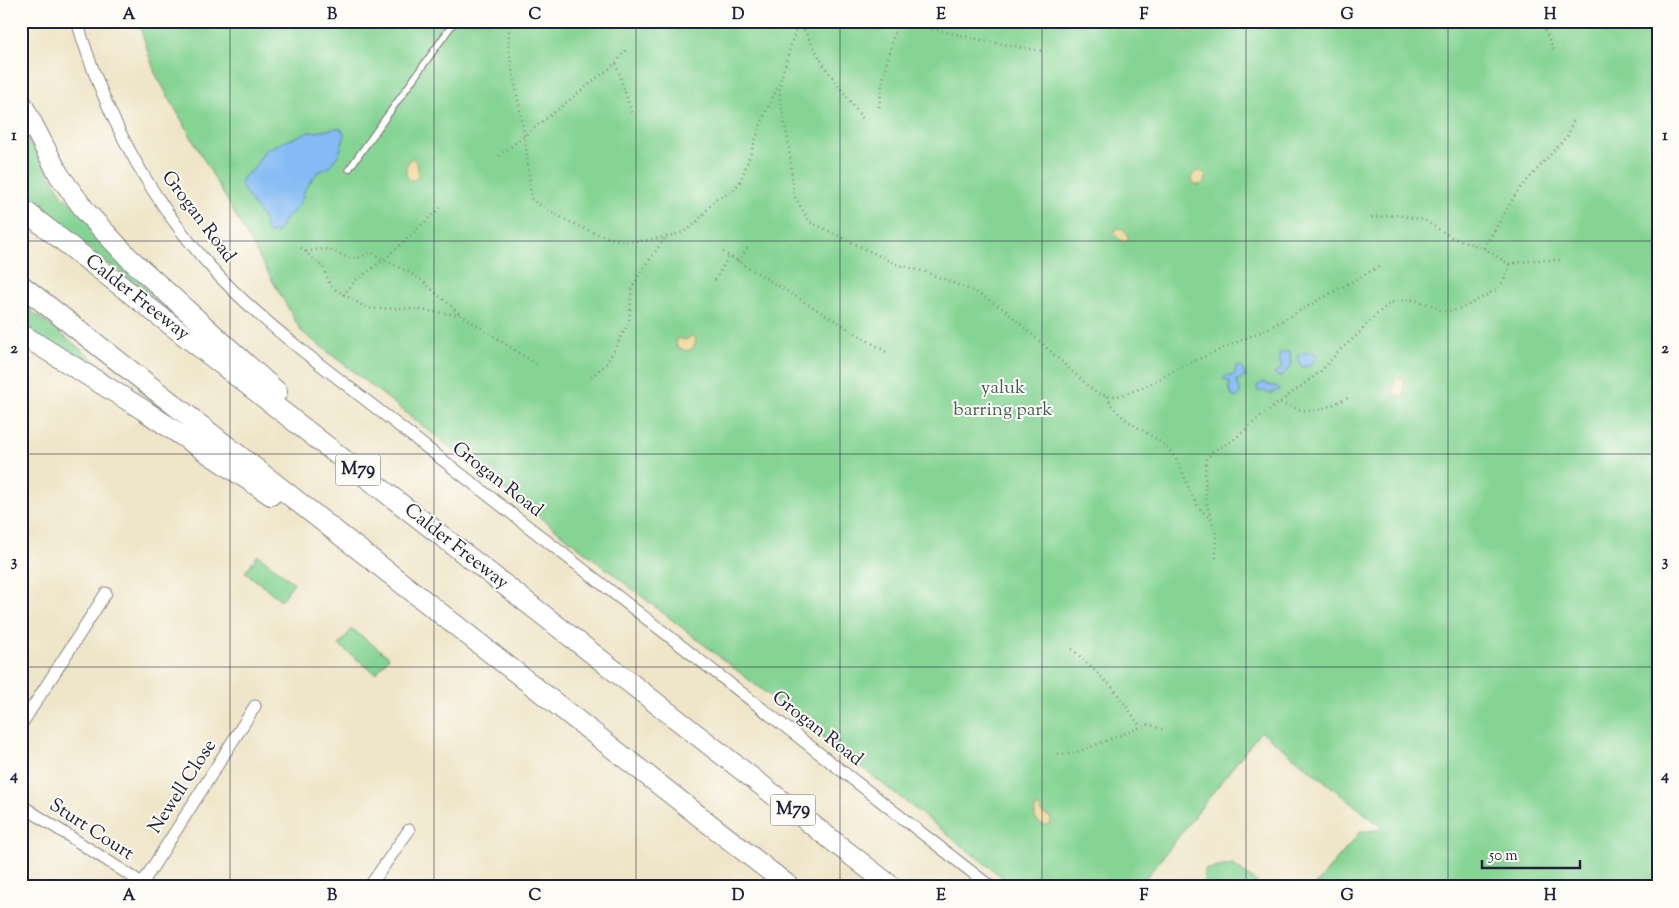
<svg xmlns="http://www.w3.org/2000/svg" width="1679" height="908" font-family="'Sorts Mill Goudy',serif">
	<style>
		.green { fill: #86d494; stroke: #547b68 }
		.sand { fill: #eeda9e; stroke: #887e6c }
		.water { fill: #85bbf4; stroke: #546e98 }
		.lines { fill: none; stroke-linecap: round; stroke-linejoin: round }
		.service-casing { stroke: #888482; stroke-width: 8 }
		.minor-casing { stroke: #888482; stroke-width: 13 }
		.motorway-casing { stroke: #888482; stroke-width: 22 }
		.path { stroke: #888482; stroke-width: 2.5; stroke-dasharray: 1 4; stroke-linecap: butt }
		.service { stroke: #fff; stroke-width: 5.5 }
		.minor { stroke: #fff; stroke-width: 11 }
		.motorway { stroke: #fff; stroke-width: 20 }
		.grid { fill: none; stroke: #22223b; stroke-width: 1; stroke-opacity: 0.55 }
		.labels { text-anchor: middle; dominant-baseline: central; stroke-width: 4; stroke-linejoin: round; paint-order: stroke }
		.shield { fill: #fdfcf7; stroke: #646373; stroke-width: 1 }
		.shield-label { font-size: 18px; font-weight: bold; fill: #22223b }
		.street-label { font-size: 19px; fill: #22223b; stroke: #fdfcf7 }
		.park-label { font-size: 19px; fill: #45605a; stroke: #fdfcf7 }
		.neatline { fill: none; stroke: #22223b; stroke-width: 2 }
		.grid-label { font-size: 16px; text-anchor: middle; font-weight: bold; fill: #22223b }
	</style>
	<rect width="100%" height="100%" fill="#fdfcf7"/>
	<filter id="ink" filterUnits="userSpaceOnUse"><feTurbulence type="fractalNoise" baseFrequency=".02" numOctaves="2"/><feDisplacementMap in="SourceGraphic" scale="10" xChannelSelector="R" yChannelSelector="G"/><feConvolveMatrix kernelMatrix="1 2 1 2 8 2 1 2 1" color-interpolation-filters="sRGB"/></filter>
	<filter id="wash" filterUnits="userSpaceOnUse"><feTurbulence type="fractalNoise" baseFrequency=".0096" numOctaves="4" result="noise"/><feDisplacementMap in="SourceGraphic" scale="20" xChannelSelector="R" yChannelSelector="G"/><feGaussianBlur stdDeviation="1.12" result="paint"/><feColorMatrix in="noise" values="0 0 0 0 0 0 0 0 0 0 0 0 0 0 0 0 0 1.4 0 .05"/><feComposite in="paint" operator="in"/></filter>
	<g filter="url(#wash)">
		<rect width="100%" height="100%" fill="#efe5c8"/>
		<g class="green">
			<path d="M138 21H1658V887H1314L1361 831 1378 830 1382 827 1261 731 1139 887H1015L301 331 155 73Z"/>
			<path d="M21 125 62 195 209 342 21 195Z"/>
			<path d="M21 303 137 393 135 398 21 327Z"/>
			<path d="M258 555 294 583 281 600 245 572Z"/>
			<path d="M352 629 389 657 376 674 339 645Z"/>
			<path d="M1232 864 1263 887H1203L1204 870Z"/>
		</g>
		<g class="sand">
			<path d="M1183 21H1195L1199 27 1193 34 1188 30 1182 33 1175 28 1178 23Z"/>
			<path d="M412 158C418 161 420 173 417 179L411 181C403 175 405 164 412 158Z"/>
			<circle cx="1199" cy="178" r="7"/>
			<path d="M1119 228C1126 230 1128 233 1128 240L1124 242 1120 240 1114 234 1116 230Z"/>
			<path d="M691 336 695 337 696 342 693 348 687 351 677 347 676 340 679 338 686 340Z"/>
			<path d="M1398 378 1404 381V395L1401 397 1395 395 1393 388 1395 379Z"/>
			<path d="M1038 807 1041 809 1042 813 1050 817 1051 822 1049 825 1041 824 1035 819V808Z"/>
		</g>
		<g class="water">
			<path d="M337 128 341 129 345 135 339 154 328 168 318 172 305 189 302 199 294 211 285 219 278 232 269 233 266 229 264 220 242 188 241 182 245 175 253 170 265 150 308 132H317Z"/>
			<path d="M1285 352H1290L1291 367 1280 377 1274 374 1282 368 1279 359 1280 353Z"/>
			<path d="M1309 352 1315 353 1317 356 1312 364 1306 367 1300 366 1298 356 1302 353Z"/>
			<path d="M1236 367H1241L1246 377 1236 381 1240 389V394L1237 398 1233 397 1229 388 1230 382 1223 379 1226 376H1232L1235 373Z"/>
			<path d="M1263 382 1270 386H1276L1280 389 1270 394 1264 391H1258L1257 386Z"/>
		</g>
	</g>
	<g filter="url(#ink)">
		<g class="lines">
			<g class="service-casing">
				<path id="service" d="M349 169 455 21"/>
			</g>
			<g class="minor-casing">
				<g id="minor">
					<path d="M77 21C103 110 147 194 208 264 237 297 270 325 304 352L991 887"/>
					<path d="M21 725 106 593"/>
					<path d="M21 805 142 883"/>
					<path d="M140 887 255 706"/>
					<path d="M369 887 409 830"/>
				</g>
			</g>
			<g class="motorway-casing">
				<g id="motorway">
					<path d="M21 102 59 175 87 213 130 259 277 392"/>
					<path d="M21 208 892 887"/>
					<path d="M21 285 790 887"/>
					<path d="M21 334 142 409 271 495"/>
				</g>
			</g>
			<g class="path">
				<path d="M511 21C504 46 513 70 517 94 524 129 529 164 531 199 554 215 597 238 625 241 637 242 649 240 660 238 669 236 677 235 685 231 699 223 706 209 717 198 729 195 734 191 741 180L765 113 779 84"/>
				<path d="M798 21 780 82V99L789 146 794 196 810 222 896 264 926 272 978 293 1005 310 1096 393 1107 396H1118L1126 394 1144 387 1183 366 1267 329 1382 265"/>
				<path d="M799 21 823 64 863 119"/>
				<path d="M898 21 991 42 1041 51"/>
				<path d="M1541 21 1554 51"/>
				<path d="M616 63 628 48"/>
				<path d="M879 107 883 79 897 21"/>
				<path d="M499 156 616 63 632 115"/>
				<path d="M301 248 323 267 329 283 335 289 365 307 372 309 403 308 461 315 536 364"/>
				<path d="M1484 248 1517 192 1567 136 1574 119"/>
				<path d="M306 252C314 250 322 248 330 250 351 256 348 265 370 252L419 278 460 314"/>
				<path d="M723 252 888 353"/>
				<path d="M738 261 750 245"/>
				<path d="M1509 264 1536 260H1563"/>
				<path d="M715 280 729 256"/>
				<path d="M343 295 355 281 385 259 440 208"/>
				<path d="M591 377 607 363 622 335 629 322 632 288 642 270 666 237"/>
				<path d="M1107 396C1118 424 1151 430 1170 451 1184 467 1186 488 1198 506 1201 511 1207 515 1211 519"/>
				<path d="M1280 403C1313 416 1317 411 1348 398"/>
				<path d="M1216 558V534L1206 500 1205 476 1206 459 1213 451 1232 441 1260 417 1320 372 1340 350 1357 335 1378 313 1390 303 1403 300H1415L1429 304 1442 311H1452L1463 308 1496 290 1504 281 1508 270 1509 264 1484 248 1453 238 1424 220 1398 215 1368 218"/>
				<path d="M1072 649 1114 689 1141 727"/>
				<path d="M1058 754H1072L1149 724 1164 730"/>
			</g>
			<use href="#service" class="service"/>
			<use href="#minor" class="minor"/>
			<use href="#motorway" class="motorway"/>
		</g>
	</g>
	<path class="grid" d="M230 21V887M434 21V887M636 21V887M840 21V887M1042 21V887M1246 21V887M1448 21V887M21 241H1658M21 454H1658M21 667H1658"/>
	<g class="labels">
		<g class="shield">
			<rect x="335.5" y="454.5" width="45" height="31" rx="4"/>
			<rect x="770.5" y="794.5" width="45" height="31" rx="4"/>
		</g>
		<g class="shield-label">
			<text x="358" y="470">M79</text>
			<text x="793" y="810">M79</text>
		</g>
		<g class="street-label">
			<text transform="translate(198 217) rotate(53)">Grogan Road</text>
			<text transform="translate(137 298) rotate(38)">Calder Freeway</text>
			<text transform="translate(497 480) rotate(38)">Grogan Road</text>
			<text transform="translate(456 547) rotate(38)">Calder Freeway</text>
			<text transform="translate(817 729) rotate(38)">Grogan Road</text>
			<text transform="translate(183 787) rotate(-57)">Newell Close</text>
			<text transform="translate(91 830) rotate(33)">Sturt Court</text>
		</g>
		<g class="park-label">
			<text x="1003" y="388">yaluk<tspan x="1003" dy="22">barring park</tspan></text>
		</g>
	</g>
	<rect width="1679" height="908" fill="none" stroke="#fdfcf7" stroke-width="55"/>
	<path d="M1482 860v8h98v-8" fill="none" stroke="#22223b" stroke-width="2.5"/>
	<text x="1489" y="860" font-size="15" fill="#22223b" stroke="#fdfcf7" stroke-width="4" paint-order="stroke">50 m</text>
	<rect x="28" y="28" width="1624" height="852" class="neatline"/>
	<g class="grid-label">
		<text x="129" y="19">A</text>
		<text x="332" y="19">B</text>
		<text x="535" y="19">C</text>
		<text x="738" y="19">D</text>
		<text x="941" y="19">E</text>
		<text x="1144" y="19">F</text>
		<text x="1347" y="19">G</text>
		<text x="1550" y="19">H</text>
		<text x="14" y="140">1</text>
		<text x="1665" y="140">1</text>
		<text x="14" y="353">2</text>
		<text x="1665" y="353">2</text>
		<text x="14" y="566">3</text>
		<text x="1665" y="566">3</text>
		<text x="14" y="780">4</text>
		<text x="1665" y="780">4</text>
		<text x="129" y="900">A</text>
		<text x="332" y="900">B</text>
		<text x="535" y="900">C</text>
		<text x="738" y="900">D</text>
		<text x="941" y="900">E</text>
		<text x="1144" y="900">F</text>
		<text x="1347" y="900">G</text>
		<text x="1550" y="900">H</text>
	</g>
</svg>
